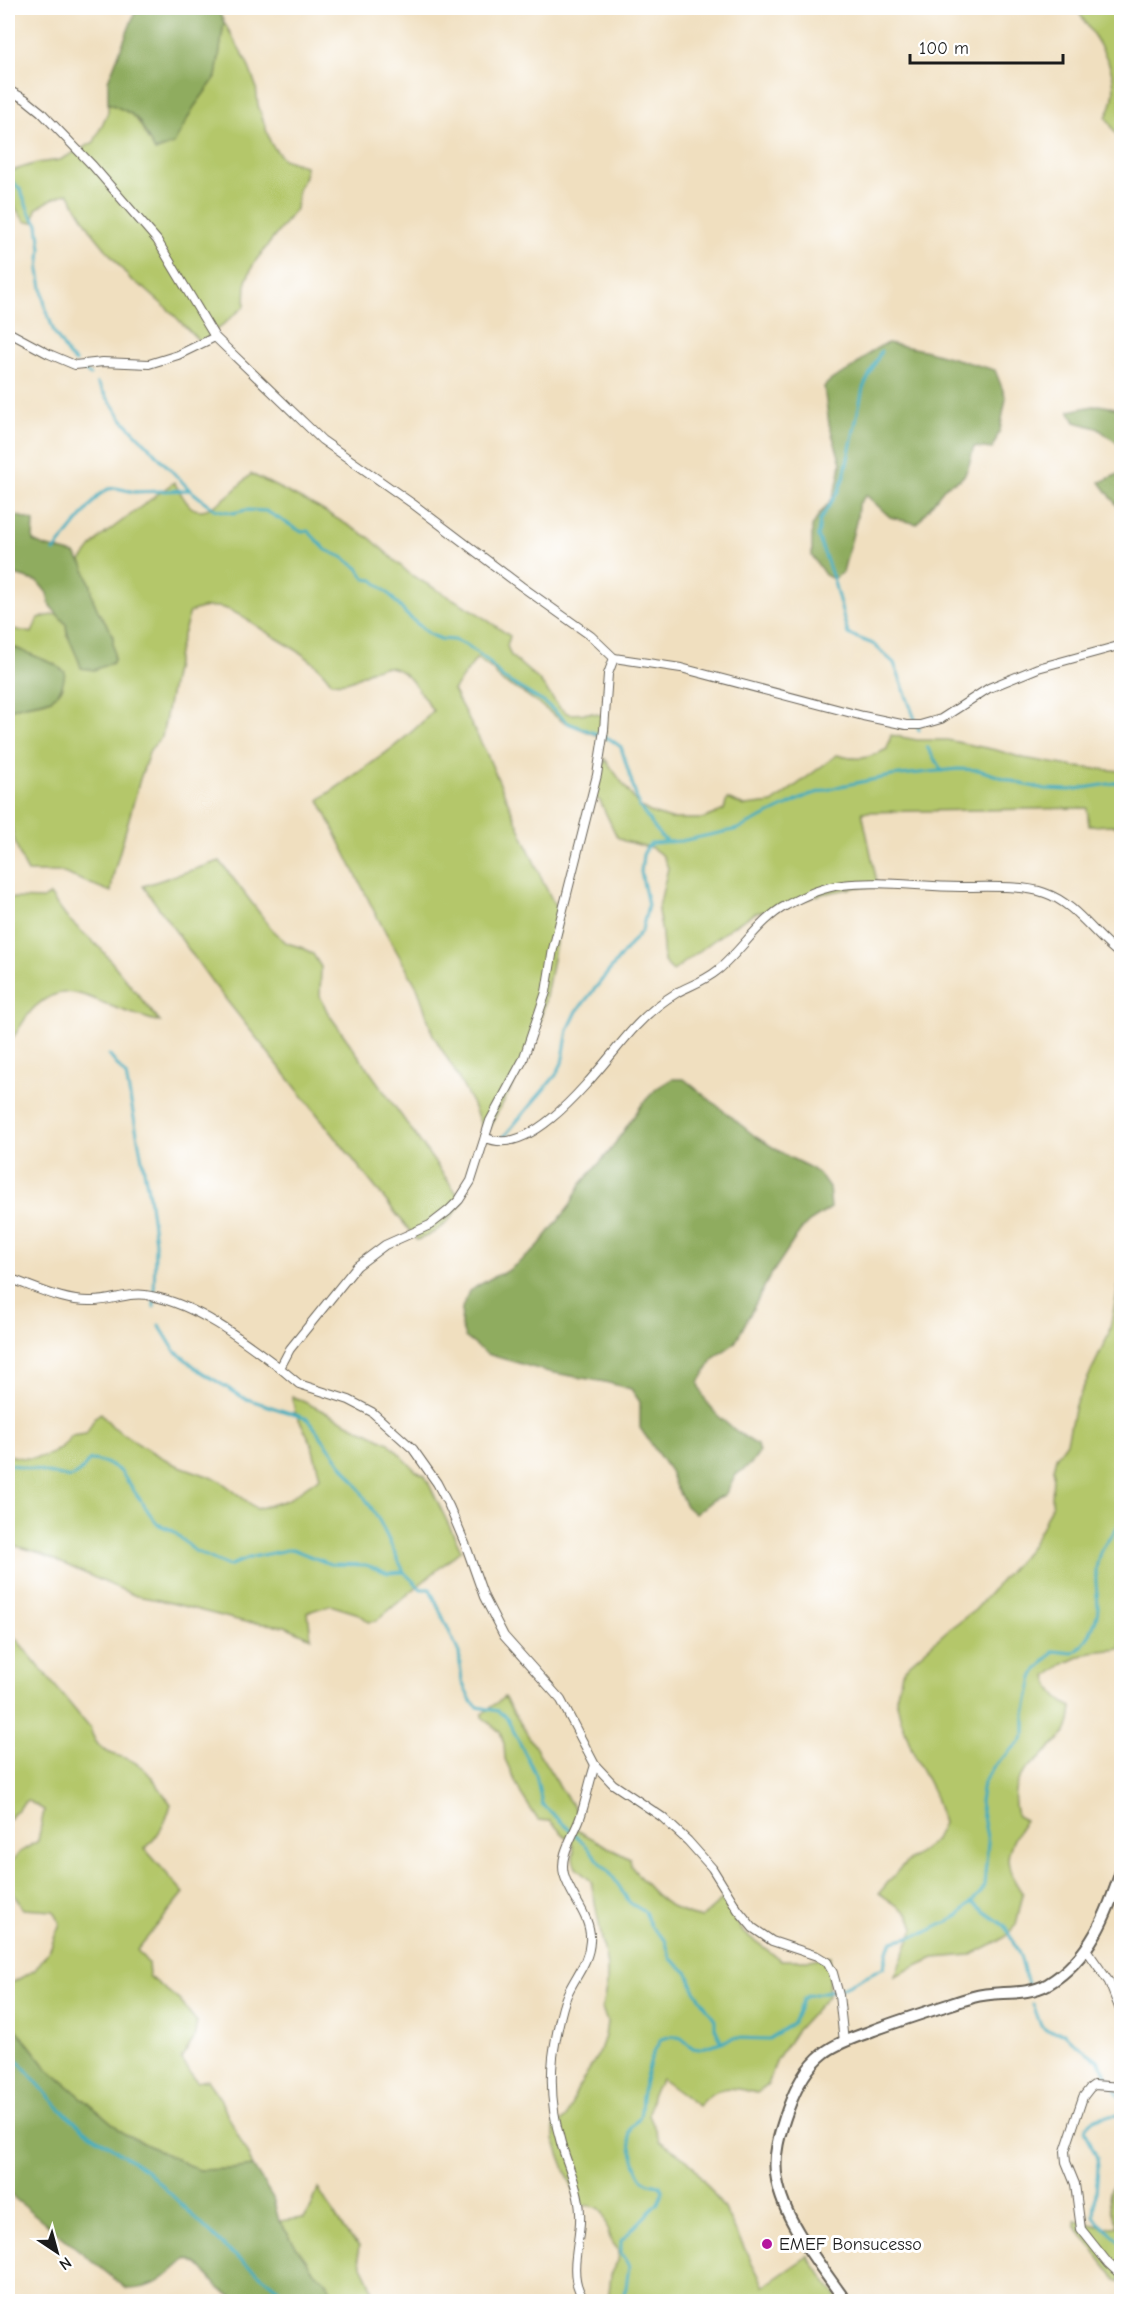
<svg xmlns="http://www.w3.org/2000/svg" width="1129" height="2309" font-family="'Comic Neue',sans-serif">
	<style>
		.green { fill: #b4c76a; stroke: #687243; stroke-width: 1.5 }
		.forest { fill: #8fac5e; stroke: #56643d; stroke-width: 1.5 }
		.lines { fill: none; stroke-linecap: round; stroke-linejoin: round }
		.stream { stroke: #40acbe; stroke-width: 3 }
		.street-casing { stroke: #666055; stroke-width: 10 }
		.secondary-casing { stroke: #666055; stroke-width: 14 }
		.street { stroke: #fff; stroke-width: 8 }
		.secondary { stroke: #fff; stroke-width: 10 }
		.poi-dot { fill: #b5179e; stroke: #fff; stroke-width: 2 }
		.labels { text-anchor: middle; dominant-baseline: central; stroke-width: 6; stroke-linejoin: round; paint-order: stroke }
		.poi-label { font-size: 18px; fill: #1c1c1c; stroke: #fff; text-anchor: start }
	</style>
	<rect width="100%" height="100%" fill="#fff"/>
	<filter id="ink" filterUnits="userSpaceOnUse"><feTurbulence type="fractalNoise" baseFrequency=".0167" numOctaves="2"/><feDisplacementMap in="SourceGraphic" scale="12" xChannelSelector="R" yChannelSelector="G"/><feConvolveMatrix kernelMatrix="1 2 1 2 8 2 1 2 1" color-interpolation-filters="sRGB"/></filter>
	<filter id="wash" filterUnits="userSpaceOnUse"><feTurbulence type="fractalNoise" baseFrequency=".008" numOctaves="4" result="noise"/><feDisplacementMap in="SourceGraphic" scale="24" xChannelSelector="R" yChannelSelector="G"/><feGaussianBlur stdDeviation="1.35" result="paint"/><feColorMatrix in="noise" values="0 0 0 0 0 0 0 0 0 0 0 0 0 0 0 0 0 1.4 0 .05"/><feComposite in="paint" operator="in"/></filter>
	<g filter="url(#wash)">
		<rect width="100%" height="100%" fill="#f0dfbf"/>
		<g class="green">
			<path d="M1076 8H1121V143L1106 117C1129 76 1096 41 1076 8Z"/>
			<path d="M224 22 247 62 256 86 258 105 271 144 283 159 305 166V176L298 190 296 209 254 263 246 281 245 306 201 343 171 312 145 289 130 279 92 232 68 193 52 199 36 209 34 222H26C13 209 7 189 8 172L37 163 60 160 94 142 108 112V103C133 114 137 115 148 140L194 107 216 77Z"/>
			<path d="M251 474 317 507 370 538 411 575 474 611 510 636 507 646 511 656 539 680 560 708 569 714 592 713 605 716V739L562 721 525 694 501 681 493 670 477 658 453 690 486 752 543 882 561 917 544 1007 534 1041 519 1074 485 1135 472 1103 450 1063 433 1035 418 989 376 915 319 800C358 772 401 746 433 711 416 687 401 653 366 673 353 680 347 684 331 682 314 657 285 644 260 628 250 622 238 613 227 609 215 605 202 607 190 612L179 648 162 737 150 750 140 779 113 876 111 892 61 872H28C0 824 8 765 8 711 28 699 49 710 63 687L54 664 8 645V628L32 633 38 618 57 614 66 624 67 635 78 656 112 664 114 660 113 637 108 626 98 611 93 599 91 586 81 561 98 539 174 482C179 490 184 500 190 506 207 522 239 485 251 474Z"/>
			<path d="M891 735 917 740H947L996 750 1023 758 1075 767 1121 771V830L1113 825 1089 826 1087 808 862 812 878 887H858L822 894 778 909 755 913 730 928 673 971 664 962 662 934 658 911 668 868 663 856 652 848 624 841 617 837 600 801 592 796 597 785 605 759 639 806 652 813 671 819H703L724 810 727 799 745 806 772 803 837 755C859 761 867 759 887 749Z"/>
			<path d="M220 861 274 932 287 943 303 948 313 954 321 967 320 996 328 1013 463 1202C451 1220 438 1233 417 1240L212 982 143 886Z"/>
			<path d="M50 895 66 917 102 950 160 1022C145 1018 130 1013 116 1008 86 997 64 980 35 1007 24 1017 18 1033 8 1044V898L43 899Z"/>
			<path d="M1121 1276V1649L1090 1652 1064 1664 1047 1676C1050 1692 1058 1700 1072 1707 1071 1714 1070 1724 1067 1730 1065 1734 1060 1738 1058 1741 1033 1768 1006 1772 1017 1816L1025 1820C1005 1852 1001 1863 1023 1894L1016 1925 1004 1938 971 1955 934 1958 895 1976 914 1928 909 1914 879 1893 901 1867 934 1841 943 1823 934 1794 912 1750 900 1716 896 1698 902 1673 910 1663 949 1629 975 1610 1031 1546 1043 1524 1052 1504 1053 1469 1056 1457 1067 1442 1075 1405 1108 1336Z"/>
			<path d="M292 1396 389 1443 416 1471 425 1476 461 1550 376 1621 369 1622 359 1614 330 1605 308 1612 311 1638 285 1626 245 1622 159 1600 136 1596 37 1552 8 1544V1455C32 1462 57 1458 71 1436L86 1434 95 1417 101 1413 112 1426 143 1447 174 1464 219 1480 257 1509 287 1500 320 1477 311 1442 295 1412Z"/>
			<path d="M8 1629 90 1728C101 1764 121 1748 144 1769 155 1779 162 1793 171 1804 166 1823 159 1835 145 1849L184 1893 137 1950 148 1963 149 1976 180 2001 197 2022 194 2039 181 2059 197 2082 207 2080 219 2097 253 2166 232 2169 198 2170 125 2134 47 2068 8 2018V1985L35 1970 50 1949 60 1923 54 1911 23 1909 8 1885V1866L20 1852 38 1841 44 1810 27 1800 8 1820Z"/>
			<path d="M504 1697 567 1798 579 1814 575 1829 630 1859 631 1866C651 1892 668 1911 701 1918L723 1899 743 1932 781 1960H810L830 1956 828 1996 797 2030 777 2059 768 2085 757 2093C729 2087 719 2083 698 2106L661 2079 652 2096 649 2115 660 2141 688 2160 711 2190 724 2209 764 2286 808 2256 840 2301H608L611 2275 618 2261 619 2251C616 2247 612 2243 610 2238 602 2217 610 2203 579 2206L554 2140V2124L560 2123 566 2118 578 2088 599 2053 605 2036 607 2022 602 2008 607 1984V1966L591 1881 576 1868 573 1859 574 1851 572 1843 550 1821 538 1820 521 1794 505 1759 504 1744 500 1732 482 1717V1714Z"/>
			<path d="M1121 2177V2282L1116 2280 1076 2227 1075 2220 1107 2228 1118 2226C1110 2211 1102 2189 1121 2177Z"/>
			<path d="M318 2188 344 2230 359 2246C354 2264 376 2280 373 2301H339L324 2280 311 2268 279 2221 304 2218 311 2208Z"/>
		</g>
		<g class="forest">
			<path d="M135 8H221L219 12 224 22 216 77 194 107 174 144 155 151 139 121 130 113 108 103V81L136 10Z"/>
			<path d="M888 343 928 351 995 370 1006 398 1000 430 992 449 974 447C970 458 969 474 959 480 953 483 950 482 945 487L917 524 890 517 866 495 858 505 857 518 843 572 833 579 825 575 812 556V527L819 515 832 499 838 481 841 463 829 424 824 387C831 377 842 375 852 368 866 358 870 349 888 343Z"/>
			<path d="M1098 405 1121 409V446L1097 428 1075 422 1069 411Z"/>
			<path d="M1121 473V511L1100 482Z"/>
			<path d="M15 515 34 521 33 541 44 546 75 554 83 565 91 586 93 599 98 611 108 626 113 637 114 660 112 663 94 670 81 668C77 652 67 641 66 624L50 606 47 593 38 582 8 573V523Z"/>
			<path d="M8 645 54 664 65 672C61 713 33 696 8 711Z"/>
			<path d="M672 1079H684L756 1137 787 1156 809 1167 822 1177 829 1187 831 1208 809 1222 800 1231 769 1278 735 1343 714 1358 699 1382C703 1410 735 1431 757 1445L759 1453 752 1463 736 1475 725 1495 713 1500 695 1514 686 1506 675 1485 670 1471 640 1428V1402L631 1389 605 1382 549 1372 487 1354 465 1337 461 1326 462 1308 469 1291 493 1277 506 1272 535 1250 569 1207 581 1184 609 1152 643 1103 657 1088Z"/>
			<path d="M8 2018 47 2068 125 2134 198 2170 232 2169 253 2166 273 2198 279 2221 311 2268 324 2280 339 2301C308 2302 250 2308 224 2292 207 2282 208 2265 187 2259 164 2277 158 2289 127 2289L8 2193Z"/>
		</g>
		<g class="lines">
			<g class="stream">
				<path d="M8 177 20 189 30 214 38 224 41 249 39 270 45 306 54 332 69 356 76 362"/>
				<path d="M881 351 863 388 844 477 839 490 820 520 818 536 833 578 848 634 873 644 894 663 919 730"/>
				<path d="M81 367 90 375"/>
				<path d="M97 383 123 420 190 490 214 509 233 513 246 510 266 511 302 532 308 531 326 550 342 557 358 568 365 579 373 580 390 595 406 614 429 634 441 639 454 640 468 646 488 661 503 678 545 703 568 723 610 739 621 747 639 806 661 837 666 840"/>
				<path d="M54 551 99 495 108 489 116 488 135 492 190 490"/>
				<path d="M927 747 942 771"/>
				<path d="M109 1055 126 1076 149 1196 155 1242 154 1307"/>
				<path d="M501 1140 556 1075 562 1063 568 1030 577 1011 642 930 648 905 641 872 643 855 647 847 652 843 681 841 738 829 809 795 841 786 891 776 958 769 979 770 1022 784 1045 789 1070 790 1122 782"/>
				<path d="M159 1325 175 1351 200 1371 244 1398 308 1419 357 1485 380 1522 404 1572"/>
				<path d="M8 1464 70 1478 79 1473 90 1460C100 1460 113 1465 121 1472L157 1524 172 1530 195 1551 228 1566 252 1557 292 1549 330 1564 366 1565 388 1573 404 1572 421 1589H430L459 1653 462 1682 471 1701 478 1707 498 1711 507 1718 536 1775 542 1804 583 1842 613 1877 630 1903 645 1912 651 1927 665 1940 671 1959 688 1973 694 1989 715 2020V2028L721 2041"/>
				<path d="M973 1903 1005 1926 1020 1956 1029 1988"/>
				<path d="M1033 2004 1041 2026 1046 2030 1064 2033 1075 2044 1098 2060 1122 2101"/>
				<path d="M8 2049 58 2107 84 2129 146 2170 228 2250 295 2302"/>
				<path d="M1122 2115C1109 2116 1091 2115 1085 2130L1097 2158 1098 2167 1094 2216 1099 2223 1122 2243"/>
				<path d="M624 2302 629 2266 621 2253V2241L658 2203 663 2190 661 2186C655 2183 649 2185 644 2180 636 2173 628 2141 630 2131 631 2124 637 2122 640 2116 642 2110 641 2103 642 2097 645 2078 651 2055 661 2039L673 2036 681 2038 693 2048 699 2049 734 2038 769 2039 793 2023 803 2000 807 1996 842 1988 884 1967 887 1951 893 1941 925 1933 959 1916 981 1892 984 1885 988 1842 980 1802 983 1783 994 1766 1021 1741 1025 1733V1714L1033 1678 1037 1670 1054 1651 1073 1653C1086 1647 1098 1620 1098 1606 1097 1588 1093 1573 1099 1556 1104 1540 1118 1533 1122 1516"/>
			</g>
		</g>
	</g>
	<g filter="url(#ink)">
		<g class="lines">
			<g class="street-casing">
				<g id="street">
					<path d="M8 90 25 99 41 112 93 166 157 240 215 337 322 440 413 504 521 586 591 636 614 658 608 674 604 730 597 775 553 949 546 992 523 1060 490 1121 471 1181 459 1200 448 1211 430 1225 385 1245 357 1266 290 1349 280 1368 299 1384 349 1400 372 1412 413 1449 437 1483 449 1506 466 1546 484 1597 504 1636 561 1700 595 1765 613 1784 662 1817 688 1841 712 1868 738 1910 753 1928 772 1941 817 1956 827 1962 833 1973 839 1995 844 2042"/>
					<path d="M8 332 49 354 75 365 103 362 149 364 178 355 215 337"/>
					<path d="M614 658 681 668 863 716 906 725H920L941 719 989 688 1038 668 1122 645"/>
					<path d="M485 1137C535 1164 606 1057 636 1026 648 1013 663 1001 678 992 692 985 706 980 718 970 740 952 761 918 787 905 803 896 824 887 842 885 881 880 920 887 960 887 983 887 1024 885 1045 893 1077 904 1095 937 1122 956"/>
					<path d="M8 1278C35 1287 63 1302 92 1301 113 1301 130 1291 151 1296 198 1305 243 1340 280 1368"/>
					<path d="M1086 1949 1109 1982 1122 2015"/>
					<path d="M1122 2087 1094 2085 1090 2088 1083 2097 1065 2151 1066 2162 1075 2184 1081 2229 1108 2263 1122 2276"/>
					<path d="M586 2302C584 2298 580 2294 579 2290 569 2267 582 2237 580 2213 579 2188 568 2167 561 2143 553 2116 550 2086 553 2057 555 2041 561 2010 567 1995 575 1976 589 1963 590 1941 592 1916 570 1897 564 1874 559 1855 574 1835 580 1818 586 1801 589 1783 595 1765"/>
				</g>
			</g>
			<g class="secondary-casing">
				<path id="secondary" d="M846 2302C822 2267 784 2222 777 2180 772 2157 780 2131 788 2109 796 2087 806 2067 824 2053 838 2042 857 2037 874 2030 906 2018 939 2008 973 1997 997 1990 1025 1997 1048 1984 1090 1959 1108 1913 1122 1868"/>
			</g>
			<use href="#street" class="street"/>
			<use href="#secondary" class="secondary"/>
		</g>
	</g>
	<circle class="poi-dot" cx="767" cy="2244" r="6"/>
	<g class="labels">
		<g class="poi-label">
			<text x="779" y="2244">EMEF Bonsucesso</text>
		</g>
	</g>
	<rect width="1129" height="2309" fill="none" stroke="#fff" stroke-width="30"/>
	<g transform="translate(57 2252) rotate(144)" stroke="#ffffff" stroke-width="4.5" paint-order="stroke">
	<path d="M0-4.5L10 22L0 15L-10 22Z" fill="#1c1c1c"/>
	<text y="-9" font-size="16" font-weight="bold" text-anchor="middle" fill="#1c1c1c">N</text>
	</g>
	<path d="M910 54v9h153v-9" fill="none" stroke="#1c1c1c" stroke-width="3"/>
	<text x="919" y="54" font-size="18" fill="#1c1c1c" stroke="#ffffff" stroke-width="4.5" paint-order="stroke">100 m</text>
</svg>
